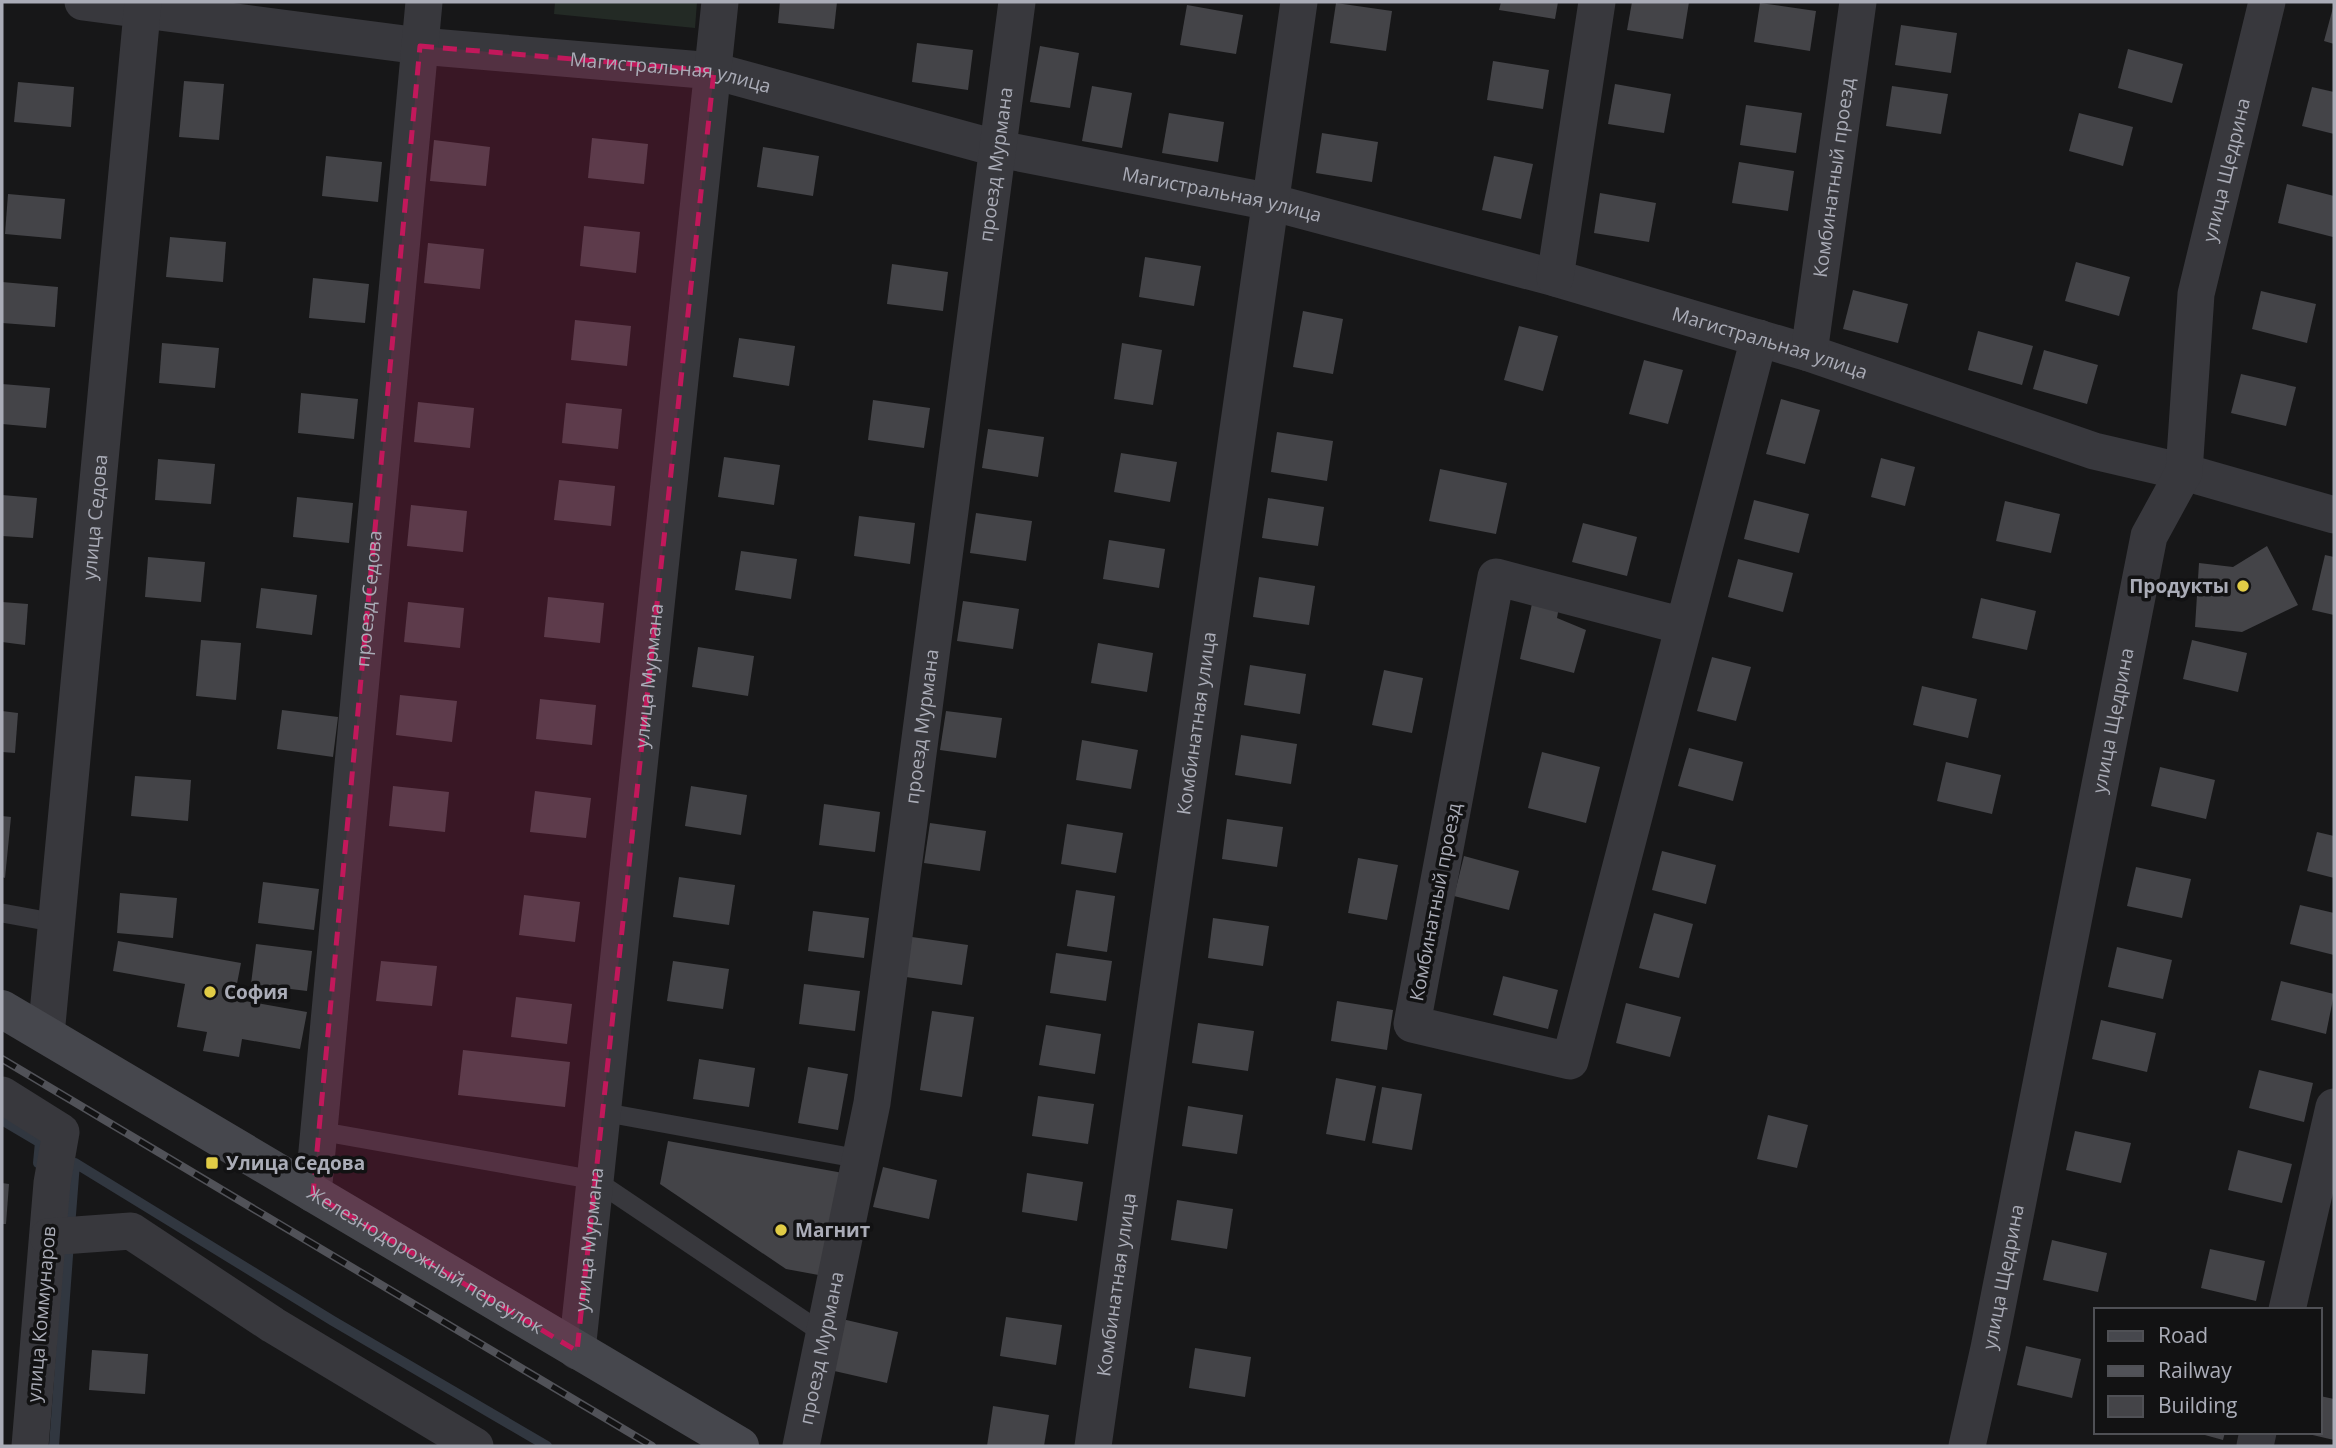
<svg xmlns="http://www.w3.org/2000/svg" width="2336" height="1448" font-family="'Open Sans',sans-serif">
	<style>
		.green { fill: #232a25 }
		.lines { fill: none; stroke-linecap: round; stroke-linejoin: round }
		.stream { stroke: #313740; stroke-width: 10 }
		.building { fill: #444448 }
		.lane { stroke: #38383d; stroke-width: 19 }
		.street { stroke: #38383d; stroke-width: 37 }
		.secondary { stroke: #46474d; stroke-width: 38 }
		.rail-casing { stroke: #515258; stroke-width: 8 }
		.rail { stroke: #121213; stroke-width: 5; stroke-dasharray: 16; stroke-linecap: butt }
		.marked { fill: #c2185b; fill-opacity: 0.2; stroke: #c2185b; stroke-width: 5; stroke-dasharray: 14 9; stroke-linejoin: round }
		.poi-dot { fill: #e1cc46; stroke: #121213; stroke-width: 2.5 }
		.labels { text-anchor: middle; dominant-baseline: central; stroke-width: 7; stroke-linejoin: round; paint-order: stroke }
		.street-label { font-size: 19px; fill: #aaacb7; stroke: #121213 }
		.poi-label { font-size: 19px; font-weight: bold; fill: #aaacb7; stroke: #121213; text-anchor: start }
	</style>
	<rect width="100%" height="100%" fill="#171718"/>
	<path class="green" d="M555 2H697L695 28 554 14Z"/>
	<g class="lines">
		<g class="stream">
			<path d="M2 1120 44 1145"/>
			<path d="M38 1163 40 1142"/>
			<path d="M70 1227 75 1163 333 1321 547 1446"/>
			<path d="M54 1446 69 1242"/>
		</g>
	</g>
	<g class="building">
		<path d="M780 2H837L834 29 778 23Z"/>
		<path d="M1501 2H1558L1555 19 1499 10Z"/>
		<path d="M1632 2H1689L1683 39 1627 30Z"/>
		<path d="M1336 3 1392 11 1386 51 1330 43Z"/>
		<path d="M1760 3 1816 11 1810 51 1754 42Z"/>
		<path d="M2334 4V44L2324 41Z"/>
		<path d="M1187 5 1243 15 1236 54 1180 45Z"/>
		<path d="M1901 25 1957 33 1951 73 1895 65Z"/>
		<path d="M917 43 973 50 968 90 912 82Z"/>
		<path d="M1040 46 1079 53 1070 108 1030 102Z"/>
		<path d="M2128 49 2183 64 2172 103 2118 88Z"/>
		<path d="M1493 61 1549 70 1543 109 1487 100Z"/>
		<path d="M184 81 224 84 219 140 179 137Z"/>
		<path d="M18 82 74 87 71 127 14 122Z"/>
		<path d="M1615 84 1671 94 1664 133 1608 124Z"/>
		<path d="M1092 86 1132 93 1122 148 1082 141Z"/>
		<path d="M1892 86 1948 94 1941 134 1886 126Z"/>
		<path d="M2312 87 2334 92V134L2302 126Z"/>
		<path d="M1746 105 1802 113 1796 153 1740 145Z"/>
		<path d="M1169 113 1224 122 1218 162 1162 153Z"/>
		<path d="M2079 113 2133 127 2123 166 2069 151Z"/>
		<path d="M1322 133 1378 142 1372 182 1316 173Z"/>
		<path d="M592 138 648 144 644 184 588 178Z"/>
		<path d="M434 140 490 147 486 186 430 181Z"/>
		<path d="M763 147 819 156 813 196 757 187Z"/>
		<path d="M326 156 382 162 378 202 322 196Z"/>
		<path d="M1494 156 1533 164 1521 219 1482 210Z"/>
		<path d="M1739 162 1794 171 1788 211 1732 203Z"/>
		<path d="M2287 184 2334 196 2333 237 2278 223Z"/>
		<path d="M1600 193 1656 203 1649 242 1594 233Z"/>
		<path d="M8 194 65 199 61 239 5 234Z"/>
		<path d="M584 226 640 232 636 273 580 266Z"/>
		<path d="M170 237 226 242 223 282 166 277Z"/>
		<path d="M428 243 484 249 480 289 424 283Z"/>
		<path d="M1145 257 1201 266 1194 306 1139 297Z"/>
		<path d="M2076 262 2130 277 2119 316 2065 301Z"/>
		<path d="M892 264 948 272 943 311 887 304Z"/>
		<path d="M313 278 369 284 365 323 309 318Z"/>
		<path d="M2 282 58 287 55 327 2 323Z"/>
		<path d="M1853 290 1908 304 1898 343 1843 329Z"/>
		<path d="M2261 291 2316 304 2307 343 2252 329Z"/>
		<path d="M1303 311 1343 319 1333 374 1293 367Z"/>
		<path d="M575 320 631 326 627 366 571 360Z"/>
		<path d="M1519 326 1558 336 1543 391 1504 380Z"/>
		<path d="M1978 331 2033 346 2022 385 1968 370Z"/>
		<path d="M739 338 795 346 789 386 733 377Z"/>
		<path d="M162 343 219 348 215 388 159 383Z"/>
		<path d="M1122 343 1162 350 1153 405 1114 399Z"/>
		<path d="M2044 350 2098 365 2087 404 2033 389Z"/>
		<path d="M1644 360 1683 370 1668 424 1629 414Z"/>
		<path d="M2241 374 2296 387 2286 426 2231 413Z"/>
		<path d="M2 384 50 388 46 428 2 424Z"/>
		<path d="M301 393 358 399 354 439 298 433Z"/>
		<path d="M1781 399 1820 410 1805 464 1766 454Z"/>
		<path d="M873 400 930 408 924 448 868 440Z"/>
		<path d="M418 402 474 408 470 448 414 442Z"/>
		<path d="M566 403 622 409 618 449 562 443Z"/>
		<path d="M988 429 1044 437 1038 477 982 468Z"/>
		<path d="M1277 432 1333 441 1327 481 1271 472Z"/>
		<path d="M1121 453 1177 462 1170 502 1114 492Z"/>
		<path d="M724 457 780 465 774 505 718 497Z"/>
		<path d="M1881 458 1915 467 1905 506 1871 497Z"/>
		<path d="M158 459 215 464 211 504 155 500Z"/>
		<path d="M1440 469 1507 483 1496 534 1429 521Z"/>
		<path d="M559 480 615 486 611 526 554 520Z"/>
		<path d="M2 495 37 498 33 538 2 536Z"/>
		<path d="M297 497 353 503 349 543 293 537Z"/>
		<path d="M1268 498 1324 507 1318 546 1262 538Z"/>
		<path d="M1754 500 1809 514 1799 553 1744 539Z"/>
		<path d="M2005 501 2060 514 2051 553 1996 541Z"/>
		<path d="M411 505 467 511 463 552 407 546Z"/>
		<path d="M976 513 1032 521 1026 561 970 553Z"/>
		<path d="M859 516 915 523 910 564 854 556Z"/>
		<path d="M1583 523 1637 537 1627 576 1572 562Z"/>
		<path d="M1109 540 1165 549 1159 588 1103 579Z"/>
		<path d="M2267 546 2298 605 2242 632 2195 627 2199 563 2233 567Z"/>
		<path d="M741 551 797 559 791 599 735 590Z"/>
		<path d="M2325 555 2334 557V615L2312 610Z"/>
		<path d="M148 557 205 562 201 602 145 597Z"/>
		<path d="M1738 559 1793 573 1783 612 1728 597Z"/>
		<path d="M1259 577 1315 586 1309 625 1253 617Z"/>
		<path d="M261 588 317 595 312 635 256 628Z"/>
		<path d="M548 597 604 603 600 643 544 637Z"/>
		<path d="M1981 598 2036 611 2027 650 1972 638Z"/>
		<path d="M1533 599 1559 607 1557 618 1586 630 1574 673 1520 659Z"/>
		<path d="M963 601 1019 609 1013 649 957 641Z"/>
		<path d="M2 602 28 604 25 645 2 642Z"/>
		<path d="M408 602 464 608 460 648 404 642Z"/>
		<path d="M201 640 241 643 236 700 196 696Z"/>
		<path d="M2192 640 2247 653 2238 692 2183 679Z"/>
		<path d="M1098 643 1153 653 1147 692 1091 683Z"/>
		<path d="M698 647 754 656 748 696 692 687Z"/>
		<path d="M1712 657 1751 667 1736 721 1697 711Z"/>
		<path d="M1250 665 1306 674 1300 714 1244 705Z"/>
		<path d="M1384 670 1423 678 1412 733 1372 725Z"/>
		<path d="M1922 686 1977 699 1968 738 1913 725Z"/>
		<path d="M400 695 457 701 452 742 396 735Z"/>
		<path d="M540 699 596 705 592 745 536 739Z"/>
		<path d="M282 710 338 717 333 757 277 749Z"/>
		<path d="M2 711 18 713 15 753 2 752Z"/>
		<path d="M946 711 1002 718 996 758 940 750Z"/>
		<path d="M1241 735 1297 744 1291 784 1235 775Z"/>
		<path d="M1082 740 1138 750 1131 789 1076 780Z"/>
		<path d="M1689 748 1743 762 1733 801 1678 786Z"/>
		<path d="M1542 752 1600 767 1586 823 1528 808Z"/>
		<path d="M1946 762 2001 775 1992 814 1937 801Z"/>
		<path d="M2160 767 2215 780 2206 819 2151 806Z"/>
		<path d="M135 776 191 780 188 821 131 816Z"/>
		<path d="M393 786 449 792 445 832 389 826Z"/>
		<path d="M691 786 747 795 741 835 685 826Z"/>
		<path d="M535 791 591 798 586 838 530 832Z"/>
		<path d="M824 804 880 812 875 852 819 845Z"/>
		<path d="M2 816 11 817 5 878 2 877Z"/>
		<path d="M1227 819 1283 827 1277 867 1222 859Z"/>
		<path d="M930 823 986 831 980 871 924 863Z"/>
		<path d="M1067 824 1123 833 1116 873 1061 864Z"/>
		<path d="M2317 832 2334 836V878L2307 871Z"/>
		<path d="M1662 851 1716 865 1706 904 1652 890Z"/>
		<path d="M1464 856 1519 871 1509 910 1454 896Z"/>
		<path d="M1358 858 1398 865 1387 920 1348 913Z"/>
		<path d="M2136 867 2191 879 2182 918 2127 906Z"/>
		<path d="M679 877 735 885 729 925 673 917Z"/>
		<path d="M263 882 319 889 314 930 258 923Z"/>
		<path d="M1076 890 1115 896 1107 952 1067 946Z"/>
		<path d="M120 893 177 898 173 938 117 933Z"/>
		<path d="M524 895 580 902 575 942 519 935Z"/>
		<path d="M2300 905 2334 913V955L2290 944Z"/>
		<path d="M813 911 869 918 864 958 808 951Z"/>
		<path d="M1654 913 1693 924 1679 978 1639 968Z"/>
		<path d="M1213 918 1269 926 1263 966 1208 958Z"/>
		<path d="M912 937 968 945 962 985 906 977Z"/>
		<path d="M118 941 241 963 234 999 307 1012 300 1049 242 1039 239 1057 203 1051 207 1032 177 1027 185 984 113 971Z"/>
		<path d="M256 944 312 951 307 991 251 984Z"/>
		<path d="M2117 947 2172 960 2163 999 2108 987Z"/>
		<path d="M1056 953 1112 961 1106 1001 1050 993Z"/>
		<path d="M381 961 437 966 432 1006 376 1001Z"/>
		<path d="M673 961 729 969 723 1009 667 1001Z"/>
		<path d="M1503 976 1558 990 1548 1029 1493 1015Z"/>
		<path d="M2281 981 2334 994 2326 1034 2271 1020Z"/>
		<path d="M804 984 860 991 855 1031 799 1024Z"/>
		<path d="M516 997 572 1004 567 1044 511 1037Z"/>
		<path d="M1337 1001 1393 1010 1387 1050 1331 1041Z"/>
		<path d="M1626 1003 1681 1017 1670 1057 1616 1043Z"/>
		<path d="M932 1011 974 1017 962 1097 920 1090Z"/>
		<path d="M2101 1020 2156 1033 2147 1072 2092 1059Z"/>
		<path d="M1198 1023 1254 1031 1248 1071 1192 1063Z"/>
		<path d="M1046 1025 1101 1034 1095 1074 1039 1065Z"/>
		<path d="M463 1050 570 1062 565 1107 458 1095Z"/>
		<path d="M699 1059 755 1068 749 1107 693 1099Z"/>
		<path d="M808 1067 848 1074 838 1130 798 1123Z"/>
		<path d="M2259 1070 2313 1083 2304 1122 2249 1108Z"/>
		<path d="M1336 1078 1376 1086 1365 1141 1326 1134Z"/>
		<path d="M1382 1087 1422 1094 1412 1150 1372 1143Z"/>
		<path d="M1038 1096 1094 1104 1088 1144 1032 1136Z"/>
		<path d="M1188 1106 1243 1115 1237 1154 1182 1146Z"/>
		<path d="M1768 1115 1808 1125 1797 1168 1757 1159Z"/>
		<path d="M2075 1131 2131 1143 2121 1183 2066 1170Z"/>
		<path d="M668 1141 843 1173 824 1276 786 1269 660 1184Z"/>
		<path d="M2238 1150 2292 1164 2282 1203 2228 1190Z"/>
		<path d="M883 1167 937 1180 929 1219 873 1207Z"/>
		<path d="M1027 1173 1083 1182 1077 1221 1022 1212Z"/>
		<path d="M2 1183 9 1184 6 1224H2Z"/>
		<path d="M1177 1200 1233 1209 1227 1249 1171 1240Z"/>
		<path d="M2052 1240 2107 1253 2098 1292 2043 1280Z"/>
		<path d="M2210 1249 2265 1261 2256 1301 2201 1288Z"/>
		<path d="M1006 1317 1062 1325 1056 1365 1000 1356Z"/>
		<path d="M842 1319 898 1332 887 1383 830 1370Z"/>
		<path d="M2026 1346 2081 1359 2072 1398 2017 1385Z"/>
		<path d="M1195 1348 1251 1357 1245 1397 1189 1388Z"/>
		<path d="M92 1350 148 1354 145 1394 89 1390Z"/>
		<path d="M2320 1396 2334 1399V1440L2304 1433 2320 1432Z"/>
		<path d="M993 1406 1049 1415 1044 1446H987Z"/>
		<path d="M2194 1432H2225L2223 1440Z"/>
	</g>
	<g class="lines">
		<g class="lane">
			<path d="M2 913 57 923"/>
			<path d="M602 1112 860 1159"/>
			<path d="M319 1131 595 1180 824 1334"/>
		</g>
		<g class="street">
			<path id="s1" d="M83 2 420 46 714 71 999 149 1271 202 1555 278 1809 353 2094 451 2184 472 2334 515"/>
			<path d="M1555 278 1597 2"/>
			<path id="s2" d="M1809 353 1858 2"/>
			<path d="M1683 626 1496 577 1412 1024 1570 1061 1759 338"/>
			<path id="s3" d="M46 1035 143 2"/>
			<path d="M2 1095 61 1132 52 1183 30 1446"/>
			<path id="s4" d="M313 1194 424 2"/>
			<path d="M48 1237 131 1231 273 1325 475 1446"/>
			<path d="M2287 1310 2334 1107"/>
			<path id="s5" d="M577 1351 720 2"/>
			<path id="s6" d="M801 1446 872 1103 1017 2"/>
			<path id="s7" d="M1093 1446 1299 2"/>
			<path id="s8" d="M1967 1446 1989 1348 2149 536 2184 472 2196 294 2267 2"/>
			<path d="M2255 1446 2258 1432"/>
		</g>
		<path class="secondary" id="s9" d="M2 1009 740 1446"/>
		<g class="rail-casing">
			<path id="rail" d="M2 1059 652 1446"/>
		</g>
		<use href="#rail" class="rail"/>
	</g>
	<path class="marked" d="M420 46 714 71 577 1351 313 1194Z"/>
	<g class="poi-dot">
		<circle cx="2243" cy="586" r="7"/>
		<circle cx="210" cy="992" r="7"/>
		<rect x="205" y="1156" width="14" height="14" rx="3.5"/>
		<circle cx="781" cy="1230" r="7"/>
	</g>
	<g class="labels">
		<g class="street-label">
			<text stroke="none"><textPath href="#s1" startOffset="592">Магистральная улица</textPath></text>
			<text stroke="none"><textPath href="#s6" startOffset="1297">проезд Мурмана</textPath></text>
			<text stroke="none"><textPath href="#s8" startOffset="1307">улица Щедрина</textPath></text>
			<text stroke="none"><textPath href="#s2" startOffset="177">Комбинатный проезд</textPath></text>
			<text stroke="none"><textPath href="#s1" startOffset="1158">Магистральная улица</textPath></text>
			<text stroke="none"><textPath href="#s1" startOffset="1726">Магистральная улица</textPath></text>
			<text stroke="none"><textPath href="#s3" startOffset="520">улица Седова</textPath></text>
			<text stroke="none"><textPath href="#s4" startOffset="598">проезд Седова</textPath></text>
			<text stroke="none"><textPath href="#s5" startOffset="679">улица Мурмана</textPath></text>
			<text stroke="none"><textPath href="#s8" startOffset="740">улица Щедрина</textPath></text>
			<text stroke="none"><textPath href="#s7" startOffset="730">Комбинатная улица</textPath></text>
			<text stroke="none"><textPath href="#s6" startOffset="730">проезд Мурмана</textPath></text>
			<text transform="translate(1435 902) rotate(-79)">Комбинатный проезд</text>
			<text stroke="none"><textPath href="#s5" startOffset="112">улица Мурмана</textPath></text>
			<text stroke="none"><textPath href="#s9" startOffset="492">Железнодорожный переулок</textPath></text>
			<text stroke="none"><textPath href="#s8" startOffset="173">улица Щедрина</textPath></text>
			<text stroke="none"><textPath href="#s7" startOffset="163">Комбинатная улица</textPath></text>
			<text transform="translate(41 1314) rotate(-85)">улица Коммунаров</text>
			<text stroke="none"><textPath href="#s6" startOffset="100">проезд Мурмана</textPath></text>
		</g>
		<g class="poi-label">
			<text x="2229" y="586" text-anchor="end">Продукты</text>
			<text x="224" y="992">София</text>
			<text x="226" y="1163">Улица Седова</text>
			<text x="795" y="1230">Магнит</text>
		</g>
	</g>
	<rect width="2336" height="1448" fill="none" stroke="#aaacb7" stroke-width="7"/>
	<rect x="2094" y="1308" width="228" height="126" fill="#121213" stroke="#4f5055" stroke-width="2"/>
	<rect x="2108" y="1331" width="35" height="10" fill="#46474d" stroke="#4f5055" stroke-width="2"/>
	<text x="2158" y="1343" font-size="21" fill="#aaacb7">Road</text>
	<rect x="2108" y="1366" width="35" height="10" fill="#515258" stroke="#4f5055" stroke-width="2"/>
	<text x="2158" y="1378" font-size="21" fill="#aaacb7">Railway</text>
	<rect x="2108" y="1396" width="35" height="21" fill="#444448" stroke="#4f5055" stroke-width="2"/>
	<text x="2158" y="1413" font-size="21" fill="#aaacb7">Building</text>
</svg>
